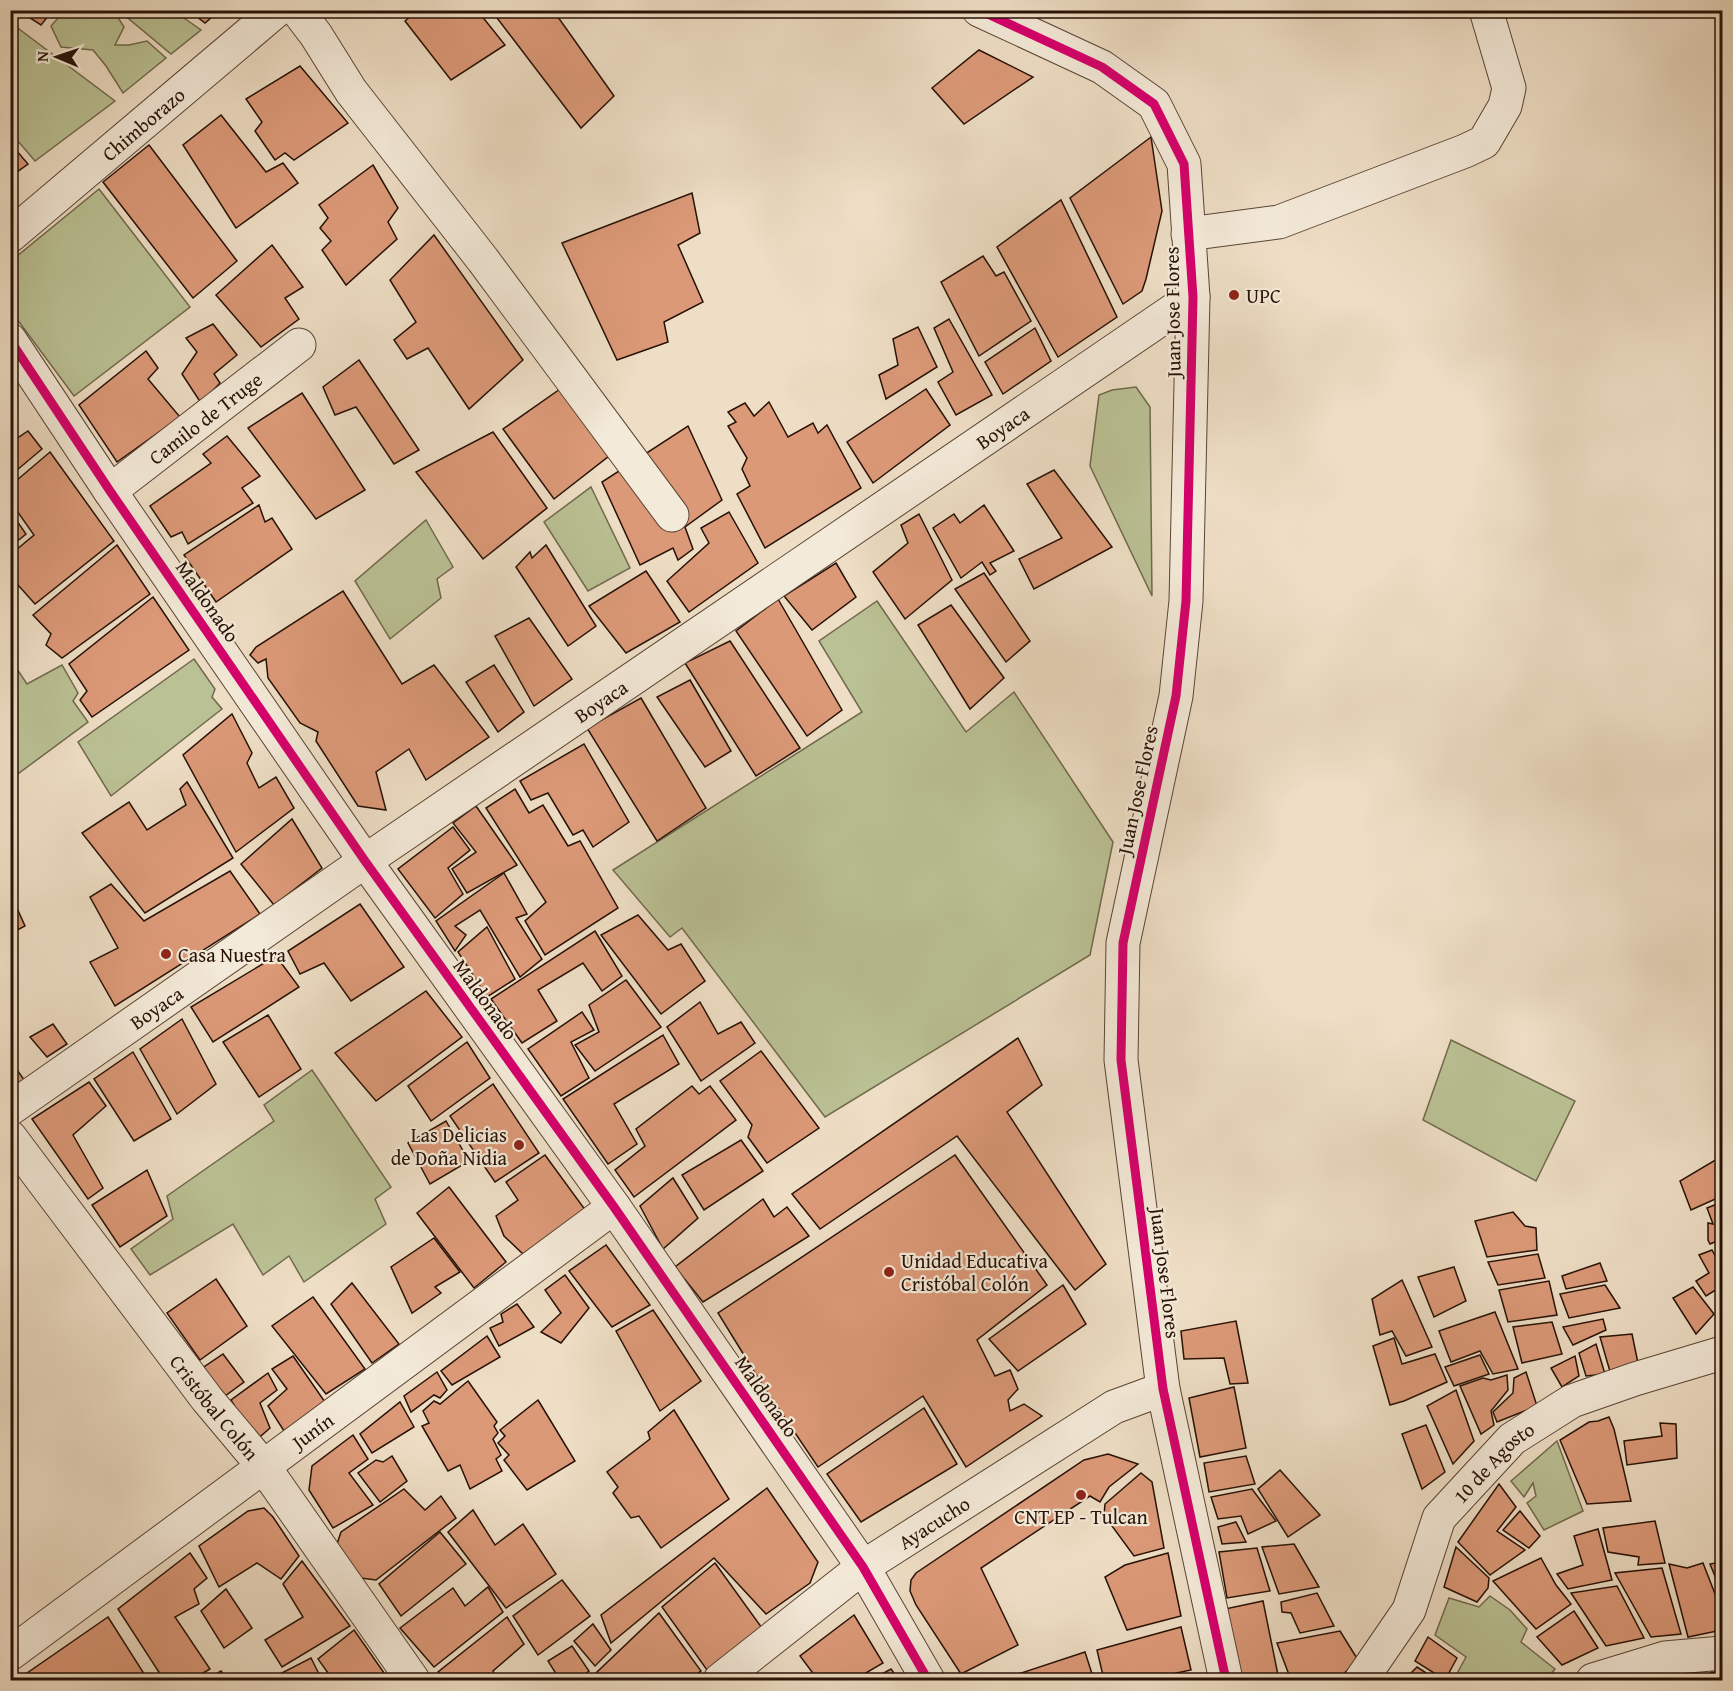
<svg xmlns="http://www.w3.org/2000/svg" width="1733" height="1691" font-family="'Gentium Book Plus',serif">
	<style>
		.green { fill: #bac194; stroke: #70694d; stroke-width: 1.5 }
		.building { fill: #dc9978; stroke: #271106; stroke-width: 1.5 }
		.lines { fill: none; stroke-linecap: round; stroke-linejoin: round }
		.minor-casing { stroke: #594436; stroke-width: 35 }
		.minor { stroke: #f4ead9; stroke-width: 33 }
		.cycleway-casing { stroke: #f4ead9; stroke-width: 13 }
		.cycleway { stroke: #d6006c; stroke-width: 9 }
		.poi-dot { fill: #8f2418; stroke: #f4ead9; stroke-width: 2 }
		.labels { text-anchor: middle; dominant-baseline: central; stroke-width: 4.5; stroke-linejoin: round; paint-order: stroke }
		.street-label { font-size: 20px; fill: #271106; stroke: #f4ead9 }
		.poi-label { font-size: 20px; fill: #271106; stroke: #f4ead9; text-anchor: start }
	</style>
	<rect width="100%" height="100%" fill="#eedec5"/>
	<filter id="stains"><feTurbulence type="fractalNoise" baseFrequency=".00333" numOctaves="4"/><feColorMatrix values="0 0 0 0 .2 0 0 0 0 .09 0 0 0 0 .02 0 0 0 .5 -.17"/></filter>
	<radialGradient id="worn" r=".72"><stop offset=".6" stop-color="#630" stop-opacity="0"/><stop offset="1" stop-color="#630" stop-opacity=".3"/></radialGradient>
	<g class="green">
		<path d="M64 11H114L124 27 115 45H129L147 41 166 58 123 93 106 66 93 50 61 47 51 26Z"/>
		<path d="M127 11H174L201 30 171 54 123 14Z"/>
		<path d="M11 23 115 101 35 161 11 133Z"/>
		<path d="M99 189 190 307 74 396 11 311V261Z"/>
		<path d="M1136 387 1150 407 1152 596 1090 466 1099 395 1112 390Z"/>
		<path d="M591 487 630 568 588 591 544 522Z"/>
		<path d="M426 520 453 567 437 579 441 598 390 639 355 581Z"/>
		<path d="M877 601 966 732 1014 692 1113 842 1090 955 825 1117 682 928 670 937 613 870 862 712 819 641Z"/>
		<path d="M194 659 215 689 212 697 222 709 111 796 78 742Z"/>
		<path d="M11 660 27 684 62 665 78 693 73 701 88 722 11 779Z"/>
		<path d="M1451 1040 1575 1101 1536 1181 1423 1120Z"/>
		<path d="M312 1070 391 1187 375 1199 386 1224 304 1282 289 1256 263 1275 233 1224 150 1275 131 1249 173 1219 167 1196 274 1121 264 1105Z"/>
		<path d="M1557 1441 1583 1511 1544 1530 1527 1503 1536 1496 1533 1483 1524 1497 1511 1481Z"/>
		<path d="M1490 1596 1510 1610 1527 1629 1521 1642 1555 1669 1546 1680H1455L1454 1679 1466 1657 1435 1635 1449 1598 1479 1607Z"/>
	</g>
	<g class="building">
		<path d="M31 10H53L41 25 27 16Z"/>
		<path d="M188 10H220L205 23Z"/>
		<path d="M418 10H477L505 45 451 80 405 21Z"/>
		<path d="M491 10H553L614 96 581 128Z"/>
		<path d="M979 50 1033 77 964 124 932 88Z"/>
		<path d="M300 66 348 123 294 160 285 153 275 160 255 131 262 122 246 99Z"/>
		<path d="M221 115 266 172 283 163 298 183 236 228 183 145Z"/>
		<path d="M1151 137 1162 211 1146 279 1142 291 1123 304 1070 198Z"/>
		<path d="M10 143 28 164 10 177Z"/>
		<path d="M149 145 237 261 193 298 103 182Z"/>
		<path d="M373 165 398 208 388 222 397 239 346 285 322 250 331 241 320 228 328 218 319 205Z"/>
		<path d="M692 193 700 233 678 245 703 302 664 322 668 342 617 360 562 243Z"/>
		<path d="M1061 200 1117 317 1058 357 997 247Z"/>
		<path d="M434 235 523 360 469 409 428 348 407 359 394 340 416 322 390 280Z"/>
		<path d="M272 245 303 287 285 298 299 319 261 347 216 295Z"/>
		<path d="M983 256 996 276 1004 272 1031 321 979 356 941 282Z"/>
		<path d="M949 319 992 395 956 415 938 382 953 372 934 328Z"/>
		<path d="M213 324 237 355 214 374 220 383 201 403 182 374 197 352 186 338Z"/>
		<path d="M918 327 937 367 886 399 879 375 898 365 893 339Z"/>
		<path d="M1035 328 1051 361 1003 394 985 362Z"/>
		<path d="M146 351 158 368 148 379 180 417 117 462 79 405Z"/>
		<path d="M359 360 419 450 394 464 356 407 335 415 323 387Z"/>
		<path d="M563 387 609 456 554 499 503 429Z"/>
		<path d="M926 389 950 425 873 483 847 442Z"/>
		<path d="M302 393 365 490 316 519 248 428Z"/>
		<path d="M769 402 788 437 813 423 818 433 827 425 861 488 765 548 737 494 750 486 742 469 747 458 728 426 736 422 728 412 745 403 754 416Z"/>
		<path d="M688 426 722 500 685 527 693 549 678 560 673 548 640 565 602 482Z"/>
		<path d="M28 431 42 449 10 476V443Z"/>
		<path d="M493 432 547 508 483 559 416 472Z"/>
		<path d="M227 436 260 476 242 488 253 503 188 544 182 532 171 537 150 506 211 463 203 454Z"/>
		<path d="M50 452 114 541 35 604 10 576V555L34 535 10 501V486Z"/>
		<path d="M1054 470 1112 547 1034 589 1019 559 1062 538 1027 484Z"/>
		<path d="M259 505 265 522 272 518 292 549 216 602 184 555Z"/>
		<path d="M984 505 1014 551 990 563 996 571 990 575 982 562 961 578 933 528 954 514 960 523Z"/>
		<path d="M10 511 26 534 10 547Z"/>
		<path d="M729 512 758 563 689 612 667 581 709 543 701 528Z"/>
		<path d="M919 514 952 580 905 619 873 572 908 543 901 525Z"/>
		<path d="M117 545 150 594 62 658 46 645 51 634 33 615Z"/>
		<path d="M546 545 596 626 568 646 516 567 530 552 532 558Z"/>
		<path d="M836 563 856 597 812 630 784 596Z"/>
		<path d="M646 571 680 622 626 653 589 606Z"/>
		<path d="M984 573 1030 641 1006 662 955 589Z"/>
		<path d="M343 591 402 684 434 665 489 737 426 780 409 749 376 772 386 810 358 806 316 741 318 732 300 723 268 678 266 659 258 663 250 655 256 647Z"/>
		<path d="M153 597 189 650 92 717 80 700 87 691 69 664Z"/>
		<path d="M778 599 842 710 807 736 736 631Z"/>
		<path d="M951 605 1004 678 970 709 918 625Z"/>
		<path d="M529 618 572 679 534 706 495 636Z"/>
		<path d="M730 641 800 748 756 776 685 663Z"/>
		<path d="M494 665 524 712 498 732 466 682Z"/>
		<path d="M690 680 731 751 705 767 657 697Z"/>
		<path d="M641 698 706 808 657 841 587 728Z"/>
		<path d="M232 714 252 753 247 763 259 788 276 777 294 808 236 852 183 755Z"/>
		<path d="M584 744 629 822 593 847 583 830 573 835 548 793 531 800 520 781Z"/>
		<path d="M187 782 233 858 145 913 82 833 129 802 147 830 186 805 180 789Z"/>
		<path d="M515 789 529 813 543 805 568 846 580 841 618 908 545 955 525 921 546 902 486 808Z"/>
		<path d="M476 806 517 865 467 893 452 869 476 852 453 823Z"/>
		<path d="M292 819 322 868 274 905 241 864Z"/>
		<path d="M453 827 470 850 448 868 463 894 435 918 398 869Z"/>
		<path d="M230 871 260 914 115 1006 90 962 118 948 90 897 111 884 144 921Z"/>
		<path d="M504 873 527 914 516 918 542 959 520 977 480 910 455 926 466 935 455 951 436 921Z"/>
		<path d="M12 897 25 926 10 934V898Z"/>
		<path d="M360 904 404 967 351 1001 324 963 300 974 288 951Z"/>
		<path d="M638 915 668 950 681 944 705 981 661 1014 601 935Z"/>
		<path d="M487 927 515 979 487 997 458 952Z"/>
		<path d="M595 931 622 976 602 991 583 963 538 990 557 1021 522 1043 491 999Z"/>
		<path d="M276 956 299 987 213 1042 191 1007Z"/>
		<path d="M626 980 661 1027 595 1071 575 1045 599 1032 589 1005Z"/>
		<path d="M426 991 462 1037 376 1101 335 1053Z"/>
		<path d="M700 1002 718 1034 741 1022 755 1043 701 1081 667 1027Z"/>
		<path d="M582 1012 594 1030 571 1042 589 1078 561 1096 528 1049Z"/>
		<path d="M268 1015 301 1069 259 1097 223 1042Z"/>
		<path d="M182 1019 216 1084 177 1114 140 1049Z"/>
		<path d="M53 1024 67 1044 47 1057 30 1037Z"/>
		<path d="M663 1035 679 1064 614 1104 637 1144 608 1164 563 1099Z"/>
		<path d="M1018 1038 1042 1085 1007 1112 1106 1264 1075 1290 957 1136 820 1229 792 1194Z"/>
		<path d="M467 1042 490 1078 431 1121 408 1086Z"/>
		<path d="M761 1051 819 1128 767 1163 748 1137 752 1125 720 1081Z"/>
		<path d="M133 1052 171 1119 134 1141 94 1079Z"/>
		<path d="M10 1060 25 1081 19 1085 10 1083Z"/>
		<path d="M89 1082 106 1106 73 1135 103 1188 88 1199 32 1119Z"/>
		<path d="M493 1084 539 1153 495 1182 450 1116Z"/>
		<path d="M692 1086 699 1094 710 1086 736 1120 634 1197 615 1170 645 1146 636 1129Z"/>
		<path d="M446 1121 469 1161 430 1184 408 1143Z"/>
		<path d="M741 1140 763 1171 704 1210 682 1175Z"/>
		<path d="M545 1155 586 1211 523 1254 504 1236 496 1216 518 1200 506 1182Z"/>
		<path d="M955 1155 1047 1285 977 1340 995 1376 1010 1370 1018 1389 1008 1400 1010 1411 1024 1404 1042 1416 966 1467 923 1396 818 1467 760 1381 718 1313Z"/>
		<path d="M1722 1156V1196L1691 1210 1680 1181Z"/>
		<path d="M147 1170 167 1216 120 1247 92 1205Z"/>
		<path d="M673 1178 698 1218 663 1249 640 1206Z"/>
		<path d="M449 1187 506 1262 474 1288 417 1213Z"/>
		<path d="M763 1199 774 1217 787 1207 809 1236 703 1302 675 1267Z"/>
		<path d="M1722 1202V1239L1710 1244 1708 1240V1223L1713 1224 1707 1208Z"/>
		<path d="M1513 1212 1525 1226 1536 1228 1537 1250 1487 1257 1475 1221Z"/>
		<path d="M434 1238 460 1272 435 1287 441 1293 412 1313 391 1267Z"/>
		<path d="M606 1245 650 1305 612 1327 569 1271Z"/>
		<path d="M1712 1250 1722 1268V1286L1706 1296 1696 1281 1709 1273 1699 1255Z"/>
		<path d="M1538 1254 1545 1278 1498 1285 1488 1262Z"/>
		<path d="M1600 1263 1607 1281 1566 1289 1562 1276Z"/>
		<path d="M1454 1267 1466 1301 1434 1317 1418 1277Z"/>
		<path d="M565 1275 589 1308 561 1343 541 1332 561 1313 545 1290Z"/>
		<path d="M216 1279 247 1326 200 1360 167 1313Z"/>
		<path d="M1402 1280 1432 1347 1406 1356 1392 1331 1380 1335 1372 1299Z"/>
		<path d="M1549 1281 1557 1315 1508 1322 1499 1290Z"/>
		<path d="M352 1283 399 1344 372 1363 331 1304Z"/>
		<path d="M1063 1285 1086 1324 1018 1371 989 1339Z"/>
		<path d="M1605 1285 1620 1308 1569 1318 1560 1294Z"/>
		<path d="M1693 1287 1714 1314 1696 1334 1673 1298Z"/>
		<path d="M313 1297 365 1369 326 1394 272 1326Z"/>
		<path d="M517 1304 534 1327 499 1346 490 1328 503 1322 501 1314Z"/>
		<path d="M653 1310 701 1381 660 1411 616 1331Z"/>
		<path d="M1495 1312 1518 1369 1493 1374 1480 1351 1451 1362 1439 1331Z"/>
		<path d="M1603 1319 1606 1330 1573 1345 1563 1327Z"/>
		<path d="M1236 1321 1248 1383 1230 1384 1224 1358 1184 1359 1181 1331Z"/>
		<path d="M1552 1322 1562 1354 1522 1363 1513 1327Z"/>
		<path d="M1632 1334 1638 1363 1611 1375 1600 1337Z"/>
		<path d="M487 1336 500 1357 452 1385 441 1371Z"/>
		<path d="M1394 1338 1402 1364 1435 1354 1447 1382 1404 1401 1390 1405 1373 1346Z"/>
		<path d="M1596 1344 1605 1374 1586 1376 1579 1353Z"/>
		<path d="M223 1354 244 1382 225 1396 201 1369Z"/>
		<path d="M1480 1355 1489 1374 1454 1386 1445 1367Z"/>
		<path d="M293 1356 325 1402 284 1431 268 1406 287 1389 272 1369Z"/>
		<path d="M1575 1356 1579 1376 1562 1387 1551 1368Z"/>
		<path d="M437 1372 447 1390 440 1398 434 1395 411 1412 404 1396Z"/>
		<path d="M1526 1372 1537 1406 1497 1422 1493 1412 1513 1393 1514 1378Z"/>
		<path d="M268 1373 277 1390 260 1403 270 1428 255 1441 231 1400Z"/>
		<path d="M1507 1375 1508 1390 1491 1411 1494 1425 1481 1434 1460 1386 1483 1378 1491 1380Z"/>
		<path d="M468 1381 497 1422 494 1426 498 1433 493 1439 501 1455 496 1459 502 1471 470 1489 460 1465 448 1471 422 1426 429 1423 423 1411 434 1401 440 1404Z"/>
		<path d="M1234 1387 1246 1448 1200 1457 1189 1398Z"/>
		<path d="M1456 1390 1474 1441 1453 1464 1427 1406Z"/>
		<path d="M538 1400 575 1461 527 1490 504 1460 509 1455 498 1443 505 1436 500 1430Z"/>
		<path d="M400 1402 414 1427 372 1453 360 1434Z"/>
		<path d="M924 1408 957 1464 861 1522 827 1474Z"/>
		<path d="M674 1410 729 1499 661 1548 639 1516 631 1518 613 1493 618 1487 607 1472 650 1439 648 1432Z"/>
		<path d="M1609 1417 1614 1429 1631 1501 1587 1504 1560 1440 1589 1422 1598 1421Z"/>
		<path d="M1660 1423 1676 1424 1677 1458 1627 1465 1624 1441 1662 1436Z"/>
		<path d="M1426 1425 1445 1472 1422 1489 1402 1434Z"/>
		<path d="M353 1435 368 1459 349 1473 373 1505 333 1528 309 1490 312 1466Z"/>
		<path d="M1108 1454 1138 1464 1109 1487 1100 1502 1090 1496 981 1568 1018 1645 961 1674 916 1605 910 1591 911 1580 916 1573 1084 1460Z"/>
		<path d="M392 1456 407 1481 380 1502 358 1473 376 1460 383 1462Z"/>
		<path d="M1246 1456 1255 1484 1209 1492 1204 1463Z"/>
		<path d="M1280 1470 1320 1515 1288 1537 1258 1489Z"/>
		<path d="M1141 1473 1152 1482 1164 1548 1134 1556 1104 1515 1105 1504Z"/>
		<path d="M1499 1484 1516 1507 1497 1531 1525 1550 1490 1575 1458 1542Z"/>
		<path d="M767 1488 818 1562 810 1583 766 1614 714 1558 611 1643 601 1615Z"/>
		<path d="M404 1489 425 1510 441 1496 456 1518 376 1580 361 1578 337 1544 341 1532Z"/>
		<path d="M1252 1489 1276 1521 1248 1534 1241 1516 1218 1519 1211 1497Z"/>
		<path d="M264 1508 273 1517 299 1556 281 1579 257 1563 219 1587 199 1546 248 1511Z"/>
		<path d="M473 1510 495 1545 523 1524 556 1574 506 1608 448 1532Z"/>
		<path d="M1520 1511 1540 1536 1529 1548 1503 1530Z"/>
		<path d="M1655 1521 1665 1563 1638 1565 1639 1557 1608 1552 1603 1528Z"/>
		<path d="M1236 1522 1246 1542 1222 1544 1218 1527Z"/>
		<path d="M1598 1529 1612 1580 1568 1589 1557 1574 1583 1565 1574 1536Z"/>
		<path d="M440 1532 466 1564 401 1616 379 1584Z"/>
		<path d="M1294 1544 1319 1587 1279 1594 1262 1547Z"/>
		<path d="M1456 1547 1489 1578 1488 1588 1477 1602 1444 1587Z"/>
		<path d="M1257 1548 1270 1591 1227 1598 1219 1552Z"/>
		<path d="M190 1553 207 1578 194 1589 199 1604 175 1617 210 1669 191 1680H164L118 1609Z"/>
		<path d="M1168 1553 1181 1616 1127 1630 1105 1577 1125 1565Z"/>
		<path d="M1541 1558 1556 1585 1571 1604 1536 1629 1493 1581Z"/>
		<path d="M302 1561 350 1626 282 1667 265 1640 303 1617 283 1584Z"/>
		<path d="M1722 1562V1593L1710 1564Z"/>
		<path d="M715 1563 762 1628 707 1670 662 1607Z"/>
		<path d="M1703 1563 1722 1612V1630L1688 1637 1669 1564 1687 1568Z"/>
		<path d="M1662 1568 1681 1634 1651 1637 1615 1573Z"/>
		<path d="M562 1580 590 1616 538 1655 513 1616Z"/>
		<path d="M1617 1586 1644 1638 1606 1646 1571 1593Z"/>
		<path d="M488 1587 503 1612 434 1667 400 1628 453 1588 465 1606Z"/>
		<path d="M226 1589 252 1628 224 1648 201 1611Z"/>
		<path d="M1317 1593 1334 1626 1300 1633 1291 1613 1282 1612 1281 1602Z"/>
		<path d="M1263 1601 1279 1680H1236L1225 1609Z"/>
		<path d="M1574 1611 1598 1648 1562 1665 1537 1637Z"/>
		<path d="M659 1613 701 1671 688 1680H600L596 1673Z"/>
		<path d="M854 1615 883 1663 854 1680H818L800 1656Z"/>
		<path d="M108 1617 148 1680H17Z"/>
		<path d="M507 1617 524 1644 493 1671 498 1680H443L438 1672Z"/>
		<path d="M593 1624 611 1650 595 1666 574 1641Z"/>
		<path d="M1181 1627 1191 1670 1143 1680H1104L1097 1650Z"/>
		<path d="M354 1630 389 1680H333L318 1659Z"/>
		<path d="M1340 1631 1358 1660 1337 1680H1291L1277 1643Z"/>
		<path d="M1428 1637 1457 1658 1445 1680 1415 1661Z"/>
		<path d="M572 1646 589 1671 577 1680H560L548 1661Z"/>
		<path d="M1085 1652 1094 1680H1000Z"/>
		<path d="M311 1658 322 1680H276L274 1677Z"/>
		<path d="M1417 1667 1437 1680H1404Z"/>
		<path d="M891 1669 899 1680H871Z"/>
		<path d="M221 1671 228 1680H206Z"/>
		<path d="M1711 1672 1722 1673V1680H1710Z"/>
	</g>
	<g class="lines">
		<g class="minor-casing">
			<g id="minor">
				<path d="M297 10 316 35 351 91 483 260 672 515"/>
				<path d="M979 10 1102 67 1154 104 1184 164 1193 297 1186 601 1176 696 1123 943 1121 1060 1163 1389 1226 1680"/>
				<path d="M1188 234 1279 222 1465 151 1484 142 1505 106 1509 88 1486 10"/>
				<path id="s1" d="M10 236 277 10"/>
				<path d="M10 340 110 491 365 861 614 1207 863 1567 928 1680"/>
				<path id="s2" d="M110 491 299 345"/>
				<path id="s3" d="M10 1109 365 861 1193 297"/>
				<path id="s4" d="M10 1137 207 1399 264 1467 413 1680"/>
				<path id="s5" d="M10 1654 614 1207"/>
				<path id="s6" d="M720 1680 863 1567 1114 1407 1163 1389"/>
				<path id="s7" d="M1361 1680 1409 1610 1439 1518 1512 1439 1572 1401 1635 1379 1722 1353"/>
				<path d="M1593 1680 1665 1658 1722 1653"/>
			</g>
		</g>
		<use href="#minor" class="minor"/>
		<g class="cycleway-casing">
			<g id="cycleway">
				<path d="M979 10 1102 67 1154 104 1184 164 1193 297 1186 601 1176 696 1123 943 1121 1060 1163 1389 1226 1680"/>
				<path d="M10 340 110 491 365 861 614 1207 863 1567 928 1680"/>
			</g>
		</g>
		<use href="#cycleway" class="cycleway"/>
	</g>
	<g class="poi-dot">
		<circle cx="1234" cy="295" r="6"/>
		<circle cx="166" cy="954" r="6"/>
		<circle cx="519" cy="1145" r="6"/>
		<circle cx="889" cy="1272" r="6"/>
		<circle cx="1081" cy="1495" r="6"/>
	</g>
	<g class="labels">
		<g class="street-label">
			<text stroke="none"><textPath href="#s1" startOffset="174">Chimborazo</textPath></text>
			<text transform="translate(1172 312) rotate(-91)">Juan Jose Flores</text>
			<text stroke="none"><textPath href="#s2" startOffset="120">Camilo de Truge</textPath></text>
			<text stroke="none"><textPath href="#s3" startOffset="1204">Boyaca</textPath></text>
			<text transform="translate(208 601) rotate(55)">Maldonado</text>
			<text stroke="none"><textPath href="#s3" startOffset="718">Boyaca</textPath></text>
			<text transform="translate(1137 790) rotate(-78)">Juan Jose Flores</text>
			<text transform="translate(486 999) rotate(54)">Maldonado</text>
			<text stroke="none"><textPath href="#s3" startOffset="178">Boyaca</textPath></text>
			<text transform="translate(1166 1273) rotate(83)">Juan Jose Flores</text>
			<text transform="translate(767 1396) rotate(55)">Maldonado</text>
			<text stroke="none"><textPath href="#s4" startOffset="339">Cristóbal Colón</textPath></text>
			<text stroke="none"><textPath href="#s5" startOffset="376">Junín</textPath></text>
			<text stroke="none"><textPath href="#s7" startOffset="260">10 de Agosto</textPath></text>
			<text stroke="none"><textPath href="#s6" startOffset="266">Ayacucho</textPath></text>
		</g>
		<g class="poi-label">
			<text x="1246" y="295">UPC</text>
			<text x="178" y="954">Casa Nuestra</text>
			<text x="507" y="1134" text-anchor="end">Las Delicias<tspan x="507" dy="23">de Doña Nidia</tspan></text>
			<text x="901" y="1260">Unidad Educativa<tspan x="901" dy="23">Cristóbal Colón</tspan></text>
			<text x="1081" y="1516" text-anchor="middle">CNT EP - Tulcan</text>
		</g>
	</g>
	<rect width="1733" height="1691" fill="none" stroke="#eedec5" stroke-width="36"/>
	<rect x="12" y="12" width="1709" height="1667" fill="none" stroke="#271106" stroke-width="3"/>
	<rect x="18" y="18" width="1697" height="1655" fill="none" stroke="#271106" stroke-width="1.5"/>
	<g transform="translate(57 57) rotate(272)" stroke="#f4ead9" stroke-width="4.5" paint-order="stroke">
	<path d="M0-4.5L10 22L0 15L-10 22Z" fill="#271106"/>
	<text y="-9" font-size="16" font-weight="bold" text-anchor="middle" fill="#271106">N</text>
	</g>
	<rect width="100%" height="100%" filter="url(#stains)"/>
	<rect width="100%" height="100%" fill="url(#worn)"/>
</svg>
